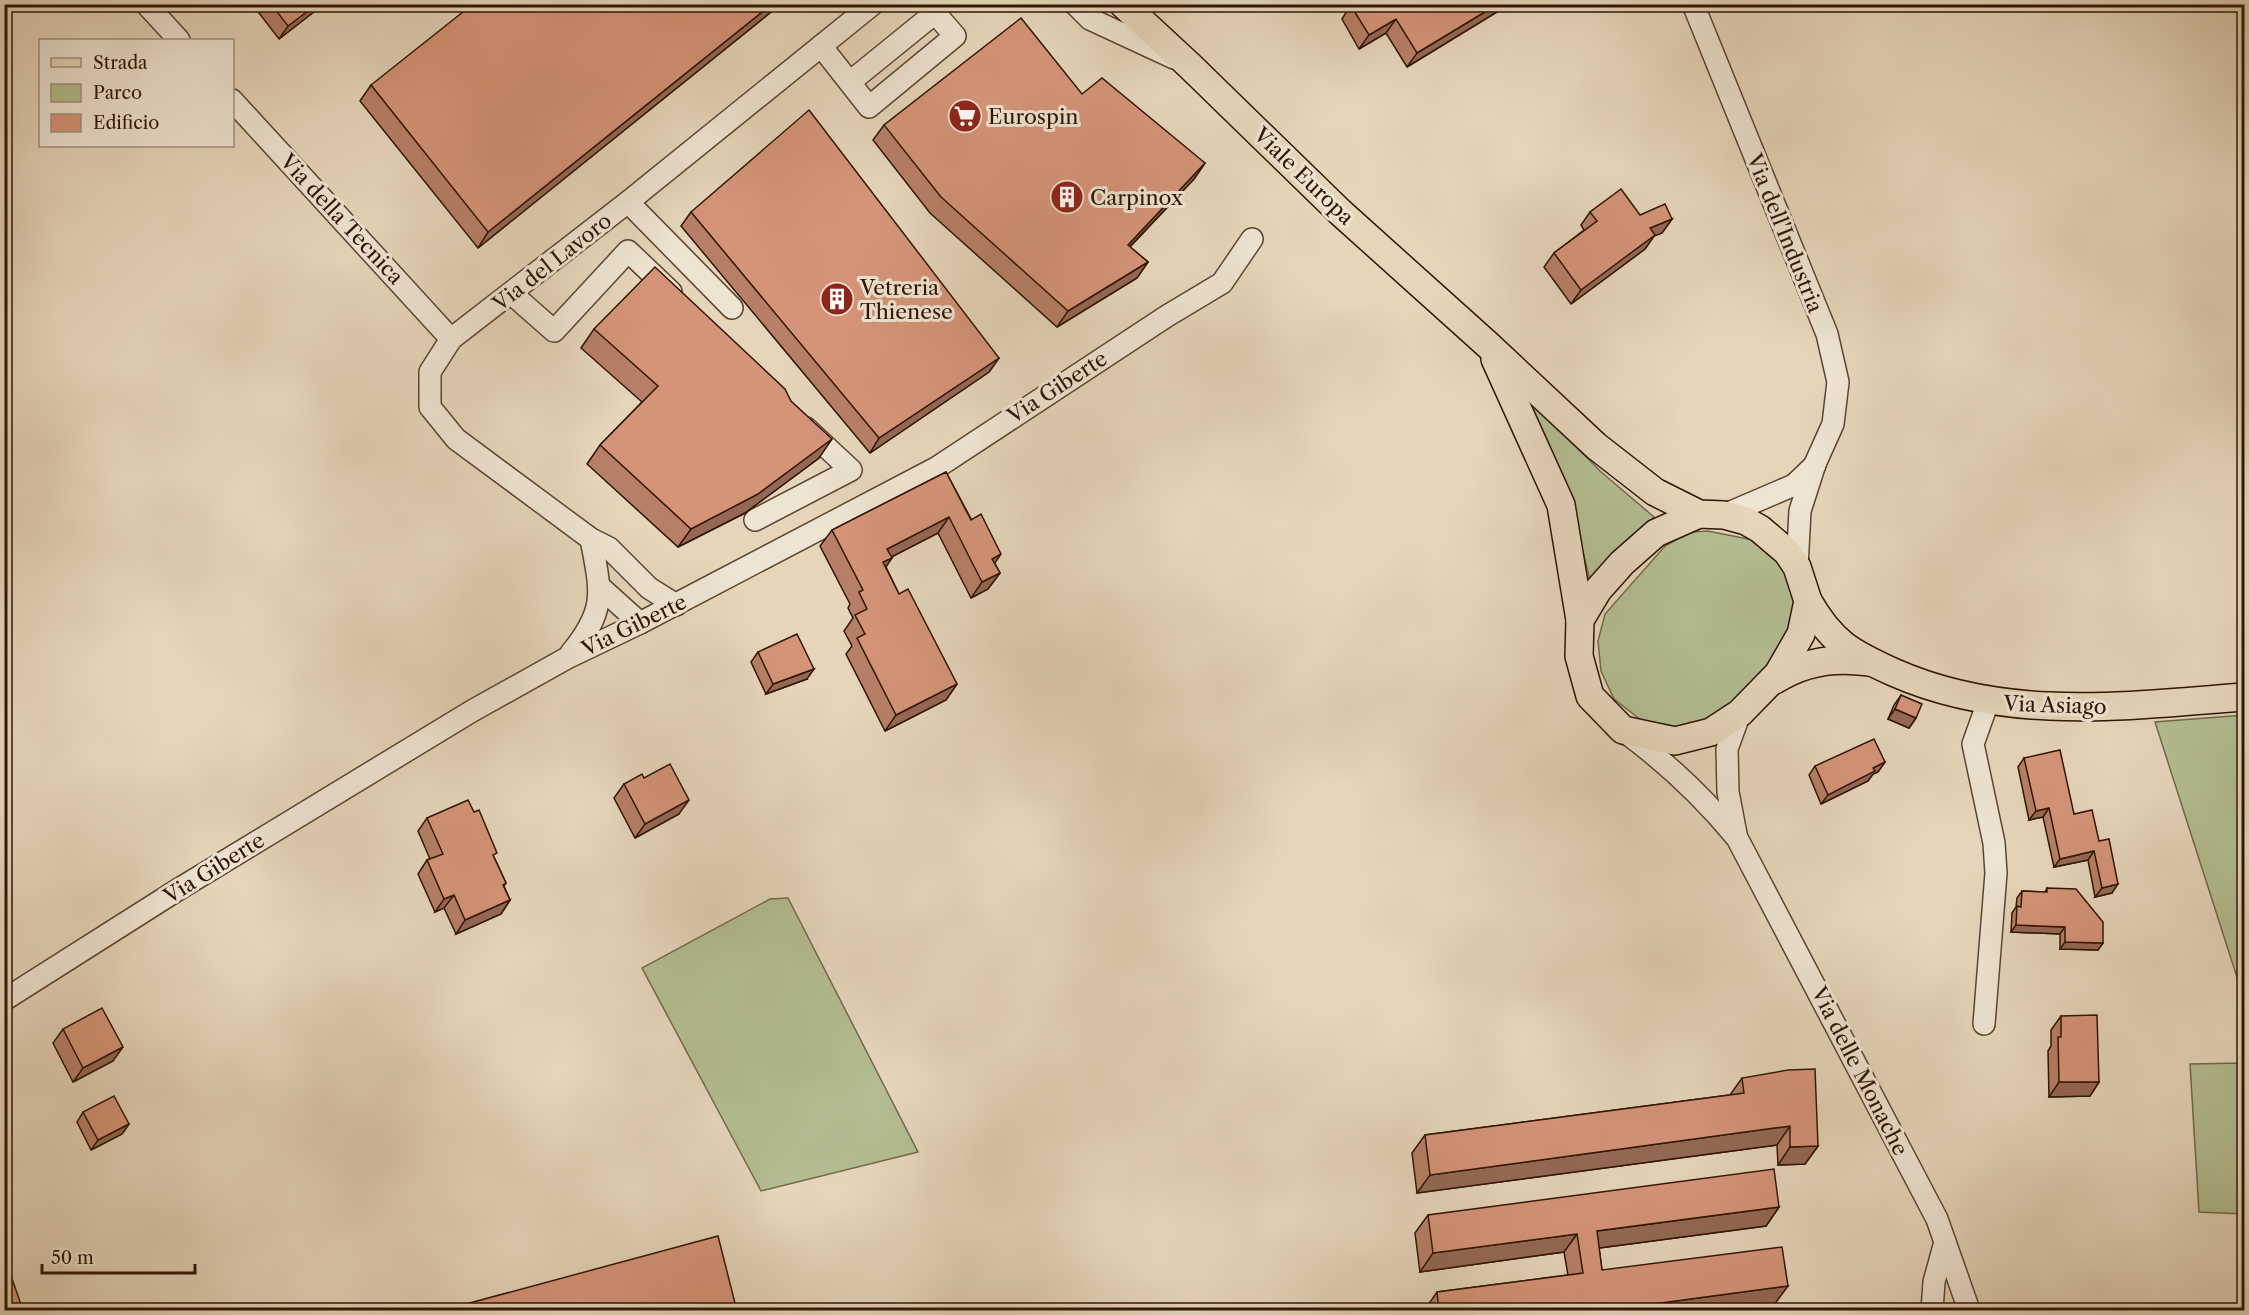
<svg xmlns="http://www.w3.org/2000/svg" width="2249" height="1315" font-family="'Libre Caslon Text',serif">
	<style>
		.green { fill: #b3bd91; stroke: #72694a; stroke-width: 1.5 }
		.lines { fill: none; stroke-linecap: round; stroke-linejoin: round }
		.minor-casing { stroke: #5d4532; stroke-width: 24 }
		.major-casing { stroke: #301504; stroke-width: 30 }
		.minor { stroke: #eee4d2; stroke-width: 21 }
		.major { stroke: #e5d5ba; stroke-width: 27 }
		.wall { fill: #b77f67; stroke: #301504; stroke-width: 1.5 }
		.shaded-wall { fill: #956854; stroke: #301504; stroke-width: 1.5 }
		.building { fill: #d59478; stroke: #301504; stroke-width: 1.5 }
		.labels { text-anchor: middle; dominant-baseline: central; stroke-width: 6; stroke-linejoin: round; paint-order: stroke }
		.poi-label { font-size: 21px; fill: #301504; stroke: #eee4d2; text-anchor: start }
		.street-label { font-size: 21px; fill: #301504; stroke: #eee4d2 }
	</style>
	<rect width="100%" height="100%" fill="#e5d5ba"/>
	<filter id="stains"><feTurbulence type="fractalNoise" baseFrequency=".00333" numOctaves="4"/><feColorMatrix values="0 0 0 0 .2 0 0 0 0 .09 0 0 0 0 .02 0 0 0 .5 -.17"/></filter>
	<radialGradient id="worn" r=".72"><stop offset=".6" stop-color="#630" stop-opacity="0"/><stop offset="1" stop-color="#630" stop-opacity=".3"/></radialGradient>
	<g class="green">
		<path d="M1503 372 1600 471 1654 517 1591 585 1570 499Z"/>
		<path d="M1708 531 1763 542 1784 569 1794 604 1789 638 1780 658 1710 723 1678 727 1641 720 1614 699 1601 671 1598 641 1605 614 1665 546 1690 532Z"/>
		<path d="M2244 715V999L2155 722Z"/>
		<path d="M788 898 918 1152 761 1191 642 968 770 899Z"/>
		<path d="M2244 1063V1214L2199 1212 2190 1064Z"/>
	</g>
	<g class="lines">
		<g class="minor-casing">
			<g id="minor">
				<path d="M146 4 179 40"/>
				<path d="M1075 4 1090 19 1174 58"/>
				<path d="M1693 4 1827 334 1838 382 1833 424 1815 464 1800 511 1797 567"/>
				<path d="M821 46 869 107 955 36 935 13 850 82"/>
				<path d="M232 100 451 339"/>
				<path d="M628 202 732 308"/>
				<path d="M512 294 554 331 628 251 671 292"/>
				<path d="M1724 515 1794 485 1815 465"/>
				<path d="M755 520 851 470 806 428"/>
				<path d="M600 587 640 623"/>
				<path d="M676 605 649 588 609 548 591 539 456 439 430 407V372L451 339 628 202 873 4"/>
				<path d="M571 653C607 609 601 592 591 539"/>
				<path d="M1625 732C1667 763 1704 798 1737 838L1937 1219 1969 1310"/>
				<path d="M1736 834 1728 792 1727 749 1740 713"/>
				<path d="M4 1000 179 889 472 711 567 658 640 623 936 468 1167 316 1222 283 1252 239"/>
				<path d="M1984 1024 1996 873 1994 843 1973 744 1988 702"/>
				<path d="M1932 1310 1934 1282 1945 1242"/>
			</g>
		</g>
		<g class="major-casing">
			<g id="major">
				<path d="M1123 4 1190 66 1340 212 1488 345 1596 446 1655 492 1699 514 1724 515 1746 521 1760 529 1787 552 1797 567 1808 601 1801 634 1778 674 1740 713 1711 732 1675 741 1623 730 1590 696 1579 656 1580 620 1598 590 1622 563 1656 533 1699 514"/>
				<path d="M1495 359 1561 505 1580 620"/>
				<path d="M1808 601C1832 643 1851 653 1893 672 2005 722 2126 706 2244 697"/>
				<path d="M1775 680C1803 662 1835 657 1868 662"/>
			</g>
		</g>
		<use href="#minor" class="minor"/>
		<use href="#major" class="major"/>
	</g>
	<g class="wall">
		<path d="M252 4H324L279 39Z"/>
		<path d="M781 4 478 248 360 101 371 85Z"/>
		<path d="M1344 4H1510L1407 67 1386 33 1359 49 1342 19 1347 11Z"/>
		<path d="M1082 94 1205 163 1194 179 1130 247 1148 262 1137 278 1057 327 930 213 873 140 884 125Z"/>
		<path d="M691 212 999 358 989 372 870 453 681 226Z"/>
		<path d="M1590 212 1640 215 1672 219 1662 233 1654 236 1645 249 1571 304 1544 267 1554 253 1584 230 1581 225Z"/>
		<path d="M594 329 819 458 745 513 678 547 587 464 600 445 642 402 581 348Z"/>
		<path d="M946 472 1000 573 988 589 971 598 938 533 891 557 886 567 899 594 957 684 946 700 885 731 846 654 852 646 844 631 853 618 848 608 850 604 820 546 832 530Z"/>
		<path d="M758 652 807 679 766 694 751 662Z"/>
		<path d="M1901 695 1916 718 1909 728 1888 719 1894 705Z"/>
		<path d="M2024 758 2099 841 2112 893 2095 897 2088 860 2054 867 2043 817 2029 820 2018 767Z"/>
		<path d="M1885 762 1878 772 1873 774 1868 781 1821 804 1809 775 1815 766Z"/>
		<path d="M644 778 679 814 635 838 614 798 624 784Z"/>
		<path d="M427 818 494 857 506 883 504 886 510 900 501 914 456 934 444 908 435 912 418 874 427 860 430 859 418 831Z"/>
		<path d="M2047 888 2103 943 2098 950 2060 949V934L2011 932 2012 913 2016 907 2017 898 2022 891 2045 892Z"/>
		<path d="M2061 1016 2099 1082 2090 1096 2049 1097 2048 1051 2051 1046V1030Z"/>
		<path d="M63 1029 113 1061 73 1082 53 1043Z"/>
		<path d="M1742 1078 1818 1146 1805 1164 1778 1165 1777 1145 1417 1193 1412 1153 1425 1135 1730 1095Z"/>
		<path d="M83 1112 129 1124 122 1134 91 1150 77 1122Z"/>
		<path d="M1779 1207 1766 1226 1599 1248 1602 1270 1774 1305 1731 1311H1424L1437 1292 1568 1275 1564 1252 1420 1272 1415 1233 1428 1215Z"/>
	</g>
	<g class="shaded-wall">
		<path d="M317 4H324L279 39 288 26Z"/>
		<path d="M772 4H781L478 248 488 232Z"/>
		<path d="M1498 4H1510L1407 67 1417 53Z"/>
		<path d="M1396 19 1386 33 1359 49 1369 35Z"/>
		<path d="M1205 163 1194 179 1117 260 1128 245Z"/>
		<path d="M1672 219 1662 233 1654 236 1645 249 1571 304 1581 290 1650 228Z"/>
		<path d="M1148 262 1137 278 1057 327 1068 311Z"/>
		<path d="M999 358 989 372 870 453 879 438Z"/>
		<path d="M832 439 819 458 745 513 678 547 691 529Z"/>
		<path d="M949 517 938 533 876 565 887 549Z"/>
		<path d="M1001 554 990 570 992 559Z"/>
		<path d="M892 558 881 574 883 562Z"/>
		<path d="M1000 573 988 589 971 598 982 582Z"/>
		<path d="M814 669 807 679 766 694 773 684Z"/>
		<path d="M957 684 946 700 885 731 896 715Z"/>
		<path d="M1895 709 1916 718 1909 728 1888 719Z"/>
		<path d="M1885 762 1878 772 1873 774 1868 781 1821 804 1828 795 1873 768Z"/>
		<path d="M689 800 679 814 635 838 645 824Z"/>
		<path d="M2049 808 2043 817 2029 820 2036 811Z"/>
		<path d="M2094 851 2088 860 2054 867 2060 859Z"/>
		<path d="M2118 884 2112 893 2095 897 2102 888Z"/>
		<path d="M454 895 444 908 435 912 444 899Z"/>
		<path d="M510 900 501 914 456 934 465 920Z"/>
		<path d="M2016 925 2065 927 2060 934 2011 932Z"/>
		<path d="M2065 942 2103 943 2098 950 2060 949Z"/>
		<path d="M123 1047 113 1061 73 1082 83 1068Z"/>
		<path d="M2059 1082H2099L2090 1096 2049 1097Z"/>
		<path d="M129 1124 122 1134 91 1150 98 1140Z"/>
		<path d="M1790 1126 1777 1145 1417 1193 1430 1175Z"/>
		<path d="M1818 1146 1805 1164 1778 1165 1790 1147Z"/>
		<path d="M1779 1207 1766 1226 1584 1250 1597 1231Z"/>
		<path d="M1577 1234 1564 1252 1420 1272 1433 1253Z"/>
		<path d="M1788 1286 1774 1305 1731 1311H1601Z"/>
	</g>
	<g class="building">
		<path d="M271 4H317L288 26Z"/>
		<path d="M473 4H772L488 232 371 85Z"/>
		<path d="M1353 4H1498L1417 53 1396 19 1369 35 1351 6Z"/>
		<path d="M1021 18 1082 94 1102 78 1205 163 1128 245 1148 262 1068 311 941 197 884 125Z"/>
		<path d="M809 110 999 358 879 438 691 212Z"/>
		<path d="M1621 189 1640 215 1665 204 1672 219 1650 228 1655 235 1581 290 1554 253 1597 221 1590 212Z"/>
		<path d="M655 267 785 389 791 401 832 439 758 494 691 529 600 445 658 386 594 329Z"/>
		<path d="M946 472 971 520 981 514 1001 554 992 559 1000 573 982 582 949 517 887 549 892 558 883 562 899 594 908 589 957 684 896 715 857 638 865 634 855 615 867 609 859 592 863 590 832 530Z"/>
		<path d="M797 634 814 669 773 684 758 652Z"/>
		<path d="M1901 695 1922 704 1916 718 1895 709Z"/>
		<path d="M1874 739 1885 762 1873 768 1875 771 1828 795 1815 766Z"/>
		<path d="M2060 750 2074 814 2092 810 2099 841 2109 839 2118 884 2102 888 2094 851 2060 859 2049 808 2036 811 2024 758Z"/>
		<path d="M670 764 689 800 645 824 624 784 642 774 644 778Z"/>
		<path d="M468 800 474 812 479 810 497 853 493 855 506 883 503 885 510 900 465 920 454 895 444 899 427 860 443 854 427 818Z"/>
		<path d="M2047 888 2076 889 2103 922V943L2065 942V927L2016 925 2017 906 2021 907 2022 891 2047 892Z"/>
		<path d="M102 1008 123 1047 83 1068 63 1029Z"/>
		<path d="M2097 1015 2099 1082H2059L2058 1037H2061V1016Z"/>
		<path d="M1815 1069 1818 1146 1790 1147V1126L1430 1175 1425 1135 1744 1093 1742 1078 1788 1070Z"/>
		<path d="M114 1096 129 1124 98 1140 83 1112Z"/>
		<path d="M1774 1169 1779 1207 1597 1231 1602 1270 1782 1247 1788 1286 1601 1311H1439L1437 1292 1583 1273 1577 1234 1433 1253 1428 1215Z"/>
		<path d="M718 1236 737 1311H440Z"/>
		<path d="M4 1259H5L23 1310 4 1311Z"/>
	</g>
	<defs>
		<g id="supermarket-disc" transform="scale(1.725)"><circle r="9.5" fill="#8f2418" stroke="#eee4d2"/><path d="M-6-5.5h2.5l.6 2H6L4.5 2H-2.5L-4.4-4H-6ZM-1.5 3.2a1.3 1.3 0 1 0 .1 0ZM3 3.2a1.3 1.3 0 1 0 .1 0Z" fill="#fff"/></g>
		<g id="building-disc" transform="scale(1.725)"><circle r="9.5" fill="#8f2418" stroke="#eee4d2"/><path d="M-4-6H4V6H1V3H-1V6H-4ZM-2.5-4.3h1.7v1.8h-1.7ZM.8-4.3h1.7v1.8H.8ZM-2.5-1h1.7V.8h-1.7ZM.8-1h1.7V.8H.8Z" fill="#fff"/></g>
	</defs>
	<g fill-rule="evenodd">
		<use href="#supermarket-disc" x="965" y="116"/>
		<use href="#building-disc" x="1067" y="197"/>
		<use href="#building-disc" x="837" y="299"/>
	</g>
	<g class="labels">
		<g class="poi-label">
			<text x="988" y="116">Eurospin</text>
			<text x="1090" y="197">Carpinox</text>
			<text x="860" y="287">Vetreria<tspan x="860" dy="24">Thienese</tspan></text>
		</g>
		<g class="street-label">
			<text transform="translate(1304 176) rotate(44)">Viale Europa</text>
			<text transform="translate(342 219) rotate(47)">Via della Tecnica</text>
			<text transform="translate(1785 233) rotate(68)">Via dell'Industria</text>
			<text transform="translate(552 262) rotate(-38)">Via del Lavoro</text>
			<text transform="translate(1057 387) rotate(-33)">Via Giberte</text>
			<text transform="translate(634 625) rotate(-26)">Via Giberte</text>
			<text transform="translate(2055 705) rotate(2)">Via Asiago</text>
			<text transform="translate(214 868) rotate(-32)">Via Giberte</text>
			<text transform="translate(1860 1071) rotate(63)">Via delle Monache</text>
		</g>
	</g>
	<rect width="2249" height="1315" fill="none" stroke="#e5d5ba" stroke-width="24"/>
	<rect x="6" y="6" width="2237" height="1303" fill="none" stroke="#301504" stroke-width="3"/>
	<rect x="12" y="12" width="2225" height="1291" fill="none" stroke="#301504" stroke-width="1.5"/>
	<rect x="39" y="39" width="195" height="108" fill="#eee4d2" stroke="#a29180" stroke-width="1.5"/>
	<rect x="51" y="58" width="30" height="9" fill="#e5d5ba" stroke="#a29180" stroke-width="1.5"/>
	<text x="93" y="69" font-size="18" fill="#301504">Strada</text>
	<rect x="51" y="84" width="30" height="18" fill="#b3bd91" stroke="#a29180" stroke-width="1.5"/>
	<text x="93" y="99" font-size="18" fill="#301504">Parco</text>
	<rect x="51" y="114" width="30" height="18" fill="#d59478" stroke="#a29180" stroke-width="1.5"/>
	<text x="93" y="129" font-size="18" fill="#301504">Edificio</text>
	<path d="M42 1264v9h153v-9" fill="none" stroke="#301504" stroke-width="3"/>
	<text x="51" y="1264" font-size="18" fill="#301504" stroke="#eee4d2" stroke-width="4.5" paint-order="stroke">50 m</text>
	<rect width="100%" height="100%" filter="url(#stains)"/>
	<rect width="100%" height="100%" fill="url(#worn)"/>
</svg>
